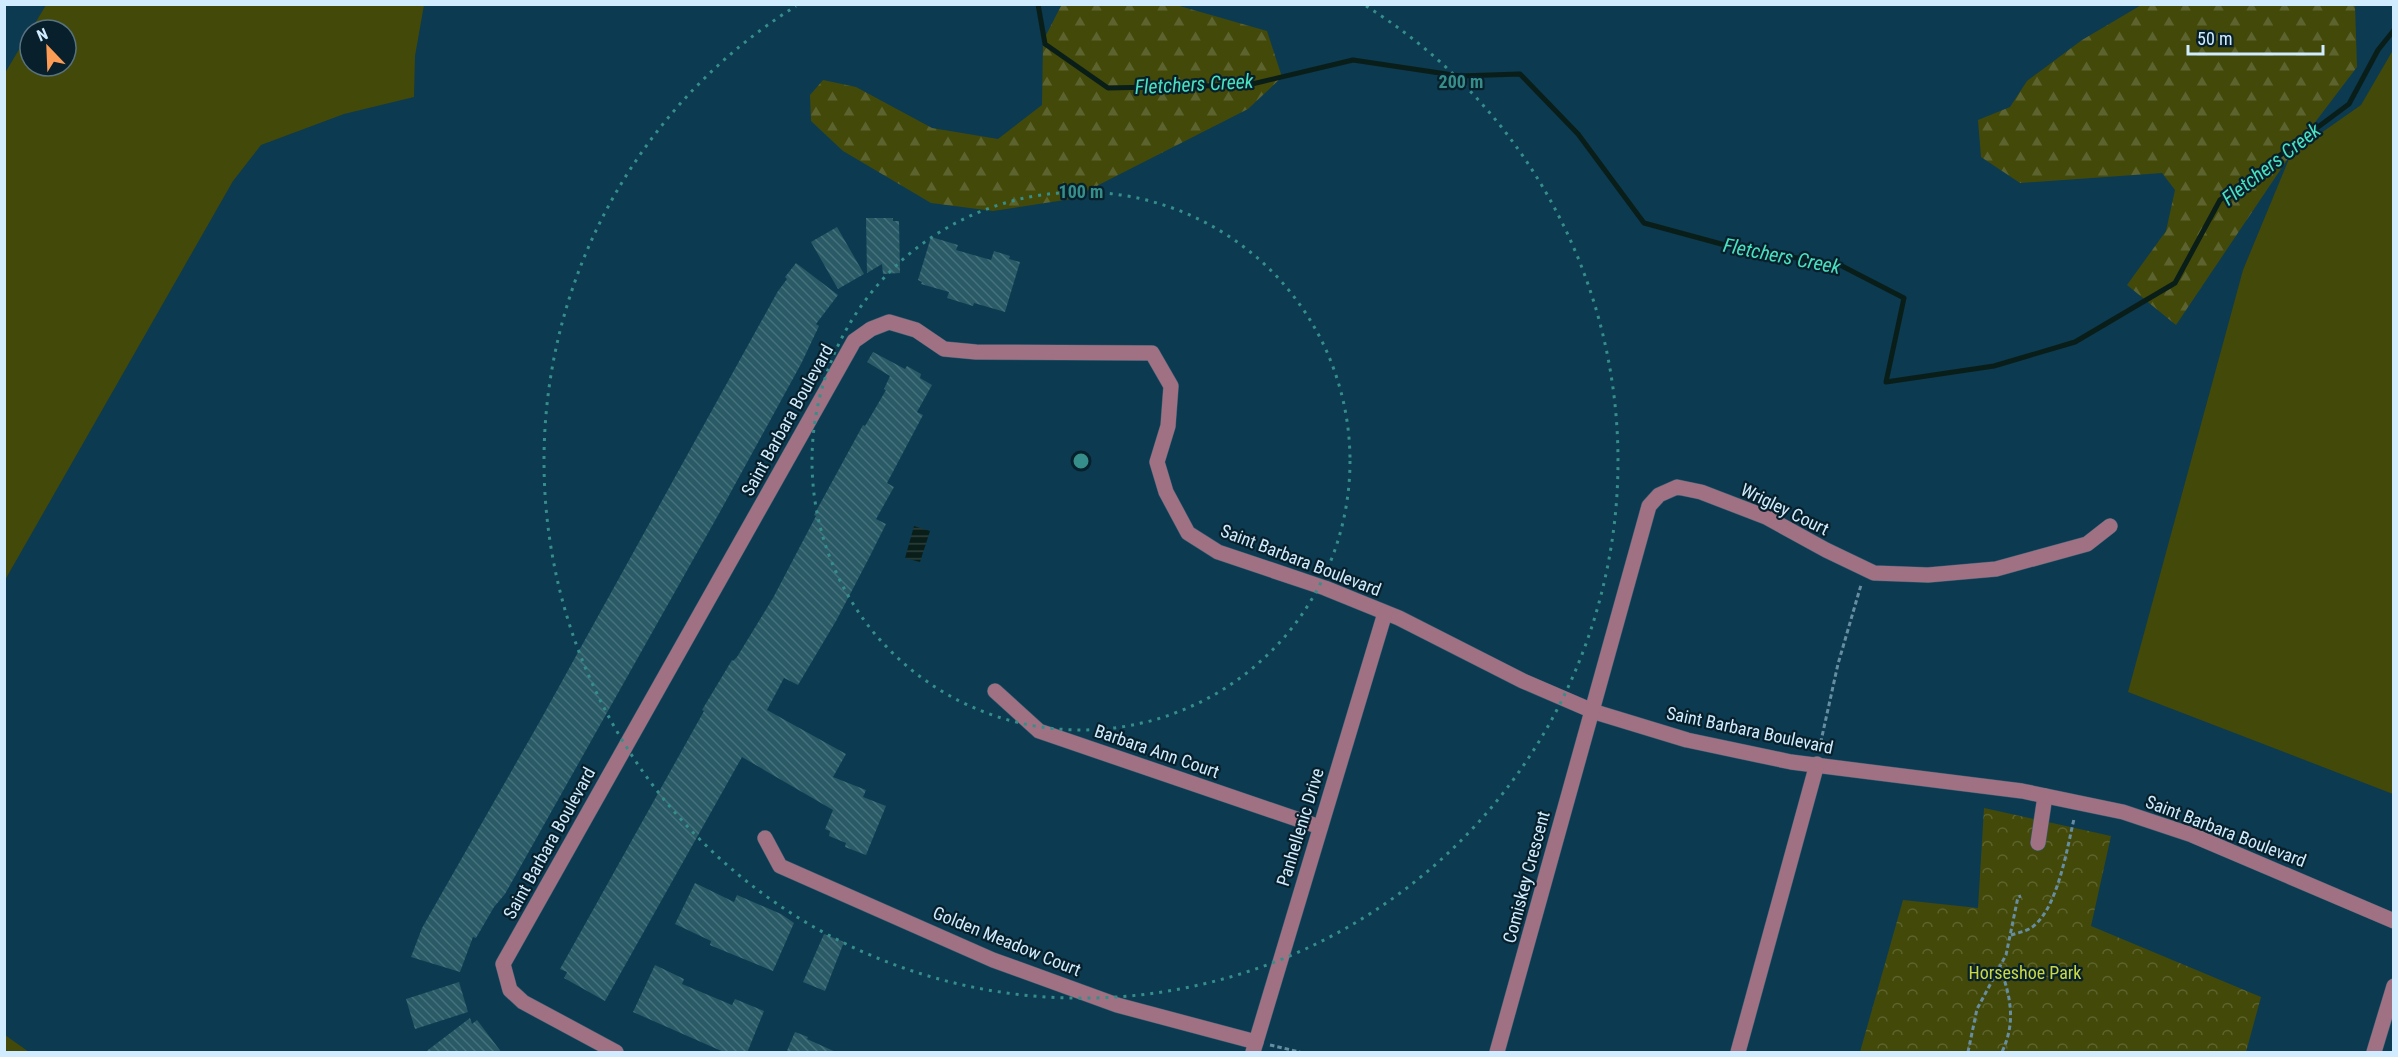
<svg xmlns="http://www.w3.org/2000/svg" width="2398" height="1057" font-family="'Roboto Condensed',sans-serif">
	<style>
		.green { fill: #434909 }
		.forest { fill: url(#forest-firs) }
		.park { fill: url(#park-crowns) }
		.water { fill: url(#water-rules) }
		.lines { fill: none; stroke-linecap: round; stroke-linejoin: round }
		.stream { stroke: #0a1e19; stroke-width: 5 }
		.building { fill: url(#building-back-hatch) }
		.minor-casing { stroke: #2f5a6f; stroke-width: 16 }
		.path { stroke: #678da1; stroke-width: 3; stroke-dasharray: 4.5 3; stroke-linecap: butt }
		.minor { stroke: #9f7182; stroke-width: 15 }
		.ring { fill: none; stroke: #368e8b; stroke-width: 3; stroke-dasharray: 3 6 }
		.labels { text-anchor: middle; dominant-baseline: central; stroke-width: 4.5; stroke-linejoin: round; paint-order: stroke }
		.street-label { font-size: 18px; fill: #d0ecfe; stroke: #08202c }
		.park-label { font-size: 18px; fill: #cad941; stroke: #08202c }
		.water-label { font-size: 20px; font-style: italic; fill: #49e1c0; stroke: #08202c }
		.centre { fill: #368e8b; stroke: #08202c; stroke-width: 3 }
		.ring-label { font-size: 18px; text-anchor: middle; font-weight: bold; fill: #368e8b; stroke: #08202c; stroke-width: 4.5; stroke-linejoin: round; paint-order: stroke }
	</style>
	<defs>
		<pattern id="forest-firs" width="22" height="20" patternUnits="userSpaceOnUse" patternTransform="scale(1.5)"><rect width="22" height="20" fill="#434909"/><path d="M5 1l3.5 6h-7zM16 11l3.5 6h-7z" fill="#5d632e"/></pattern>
		<pattern id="park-crowns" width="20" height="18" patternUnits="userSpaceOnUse" patternTransform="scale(1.5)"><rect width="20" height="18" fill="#434909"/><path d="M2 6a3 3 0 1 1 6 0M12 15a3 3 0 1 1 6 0" fill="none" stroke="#5d632e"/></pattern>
		<pattern id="water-rules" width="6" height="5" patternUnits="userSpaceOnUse" patternTransform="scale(1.5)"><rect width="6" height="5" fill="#0a1e19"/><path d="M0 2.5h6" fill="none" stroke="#2d3f3c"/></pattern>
		<pattern id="building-back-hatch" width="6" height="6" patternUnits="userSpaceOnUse" patternTransform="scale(1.5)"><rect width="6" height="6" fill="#295a65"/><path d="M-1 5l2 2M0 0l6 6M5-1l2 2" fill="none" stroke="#47727c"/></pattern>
	</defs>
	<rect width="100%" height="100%" fill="#0c3a50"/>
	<g class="green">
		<path d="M46 5H424L415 56 414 97 344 114 261 145 233 181 5 580V73L30 31V66H66V30H31Z"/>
		<path d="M2393 50V794L2128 692 2243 270 2291 154 2361 105Z"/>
		<path d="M5 1035 29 1052H5Z"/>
	</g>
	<g class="forest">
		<path d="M1062 4 1176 5 1267 31 1282 77 1248 109 1071 199 993 211 931 203 843 151 811 121 810 95 823 80 856 87 932 128 998 139 1042 105 1043 41Z"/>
		<path d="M2143 4 2355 5 2357 67 2291 154 2176 325 2127 285 2166 231 2175 190 2162 173 2020 183 1981 157 1978 120 2010 107 2027 81 2082 40Z"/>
	</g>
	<path class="park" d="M1984 808 2111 836 2091 926 2261 997 2246 1052H1860L1903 900 1978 908Z"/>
	<path class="water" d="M914 526 930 531 920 562 905 558Z"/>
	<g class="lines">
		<path class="stream" d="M1038 4 1045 44 1108 88 1248 85 1353 60 1460 76 1520 74 1578 134 1644 223 1736 248 1840 265 1904 298 1886 382 1994 366 2075 342 2175 283 2220 200 2349 104 2378 50 2394 30"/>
	</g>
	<g class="building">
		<path d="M866 218H893V221H899L900 273 883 274 882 264 867 273Z"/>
		<path d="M837 227 864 274 838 289 811 242Z"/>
		<path d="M931 237 958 245 956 250 991 260 994 251 1010 256 1009 259 1020 262 1005 312 974 303 973 306 947 298 949 292 921 284 922 282 918 280Z"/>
		<path d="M796 263 838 295 816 324 819 326 801 364 721 510 505 894 494 907 476 938 473 937 460 972 411 957 422 928 540 721 778 291 787 279 785 277Z"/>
		<path d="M873 352 905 369 907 366 921 374 920 378 932 385 917 412 923 415 887 483 894 487 876 519 886 524 869 558 836 621 798 685 784 678 767 710 846 754 833 777 866 790 863 797 886 806 866 855 845 847 846 843 829 836 830 831 825 829 833 810 742 757 605 1001 564 978 567 972 560 969 704 711 702 710 732 660 733 661 737 657 773 598 816 516 814 515 863 425 865 426 886 390 884 389 890 376 867 362Z"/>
		<path d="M695 883 734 902 737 895 781 914 794 923 773 971 712 946 710 945 711 941 675 924Z"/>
		<path d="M824 934 844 942 825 991 803 982Z"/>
		<path d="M655 965 684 979 682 984 732 1005 735 999 764 1011 747 1053H726L633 1012Z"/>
		<path d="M459 982 468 1012 415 1029 406 999Z"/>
		<path d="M470 1018 472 1024 477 1020 502 1053H424Z"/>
		<path d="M795 1032 808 1037 807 1039 838 1053H786Z"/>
	</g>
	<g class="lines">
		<g class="minor-casing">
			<g id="minor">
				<path d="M995 691 1039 731 1320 827"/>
				<path d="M765 838 780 866 993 960 1117 1005 1256 1042"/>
				<path d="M2038 843 2045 796"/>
				<path d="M616 1052 523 1002 510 990 503 964 854 341 871 329 889 322 916 330 944 349 976 352 1152 353 1171 386 1168 426 1157 462 1166 492 1188 533 1218 552 1325 588 1399 618 1523 681 1595 712 1687 740 1791 762 2022 791 2123 812 2192 835 2394 921"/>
				<path d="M1253 1052 1385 613"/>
				<path d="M1497 1052 1649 506 1659 495 1677 487 1701 492 1766 517 1826 550 1874 573 1928 575 1996 569 2087 544 2110 526"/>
				<path d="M1738 1052 1817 764"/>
				<path d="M2374 1052 2394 986"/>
			</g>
		</g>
		<g class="path">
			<path d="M1819 750 1838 664 1861 585"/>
			<path d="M2011 935C2017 933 2023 932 2029 929 2057 914 2067 848 2074 819"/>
			<path d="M2000 967C2011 998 2016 1022 2002 1052"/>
			<path d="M1270 1045 1300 1052"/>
			<path d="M1968 1052 1977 1009 2006 955 2018 897 2021 896"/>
		</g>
		<use href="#minor" class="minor"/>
	</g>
	<g class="ring">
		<circle cx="1081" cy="461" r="269"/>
		<path d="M1366 6A537 537 0 1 1 796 6"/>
	</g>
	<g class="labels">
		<g class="street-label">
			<text transform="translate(787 420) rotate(-61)">Saint Barbara Boulevard</text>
			<text transform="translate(1785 509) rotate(26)">Wrigley Court</text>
			<text transform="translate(1301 560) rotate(21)">Saint Barbara Boulevard</text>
			<text transform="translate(1750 730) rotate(12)">Saint Barbara Boulevard</text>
			<text transform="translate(1157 751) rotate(19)">Barbara Ann Court</text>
			<text transform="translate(1300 827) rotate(-73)">Panhellenic Drive</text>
			<text transform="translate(2226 831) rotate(21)">Saint Barbara Boulevard</text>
			<text transform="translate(549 843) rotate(-61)">Saint Barbara Boulevard</text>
			<text transform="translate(1526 877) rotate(-75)">Comiskey Crescent</text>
			<text transform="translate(1007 941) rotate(22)">Golden Meadow Court</text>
		</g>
		<g class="park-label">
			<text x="2025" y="972">Horseshoe Park</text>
		</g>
		<g class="water-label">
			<text transform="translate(1194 84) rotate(-3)">Fletchers Creek</text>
			<text transform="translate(2271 164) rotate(-38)">Fletchers Creek</text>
			<text transform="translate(1782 256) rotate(11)">Fletchers Creek</text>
		</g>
	</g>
	<circle cx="1081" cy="461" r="9" class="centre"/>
	<g class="ring-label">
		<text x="1461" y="88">200 m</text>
		<text x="1081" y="198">100 m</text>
	</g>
	<rect width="2398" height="1057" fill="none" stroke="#d0ecfe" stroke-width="12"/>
	<g transform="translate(48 48) rotate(337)"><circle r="28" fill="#08202c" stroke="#587280" stroke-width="1.5"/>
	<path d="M0-4.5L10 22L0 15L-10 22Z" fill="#fd9c55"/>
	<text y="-9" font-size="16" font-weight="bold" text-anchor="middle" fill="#d0ecfe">N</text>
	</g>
	<path d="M2188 45v9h135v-9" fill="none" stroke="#d0ecfe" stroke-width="3"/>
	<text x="2197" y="45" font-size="18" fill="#d0ecfe" stroke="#08202c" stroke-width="4.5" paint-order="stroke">50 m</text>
</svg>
